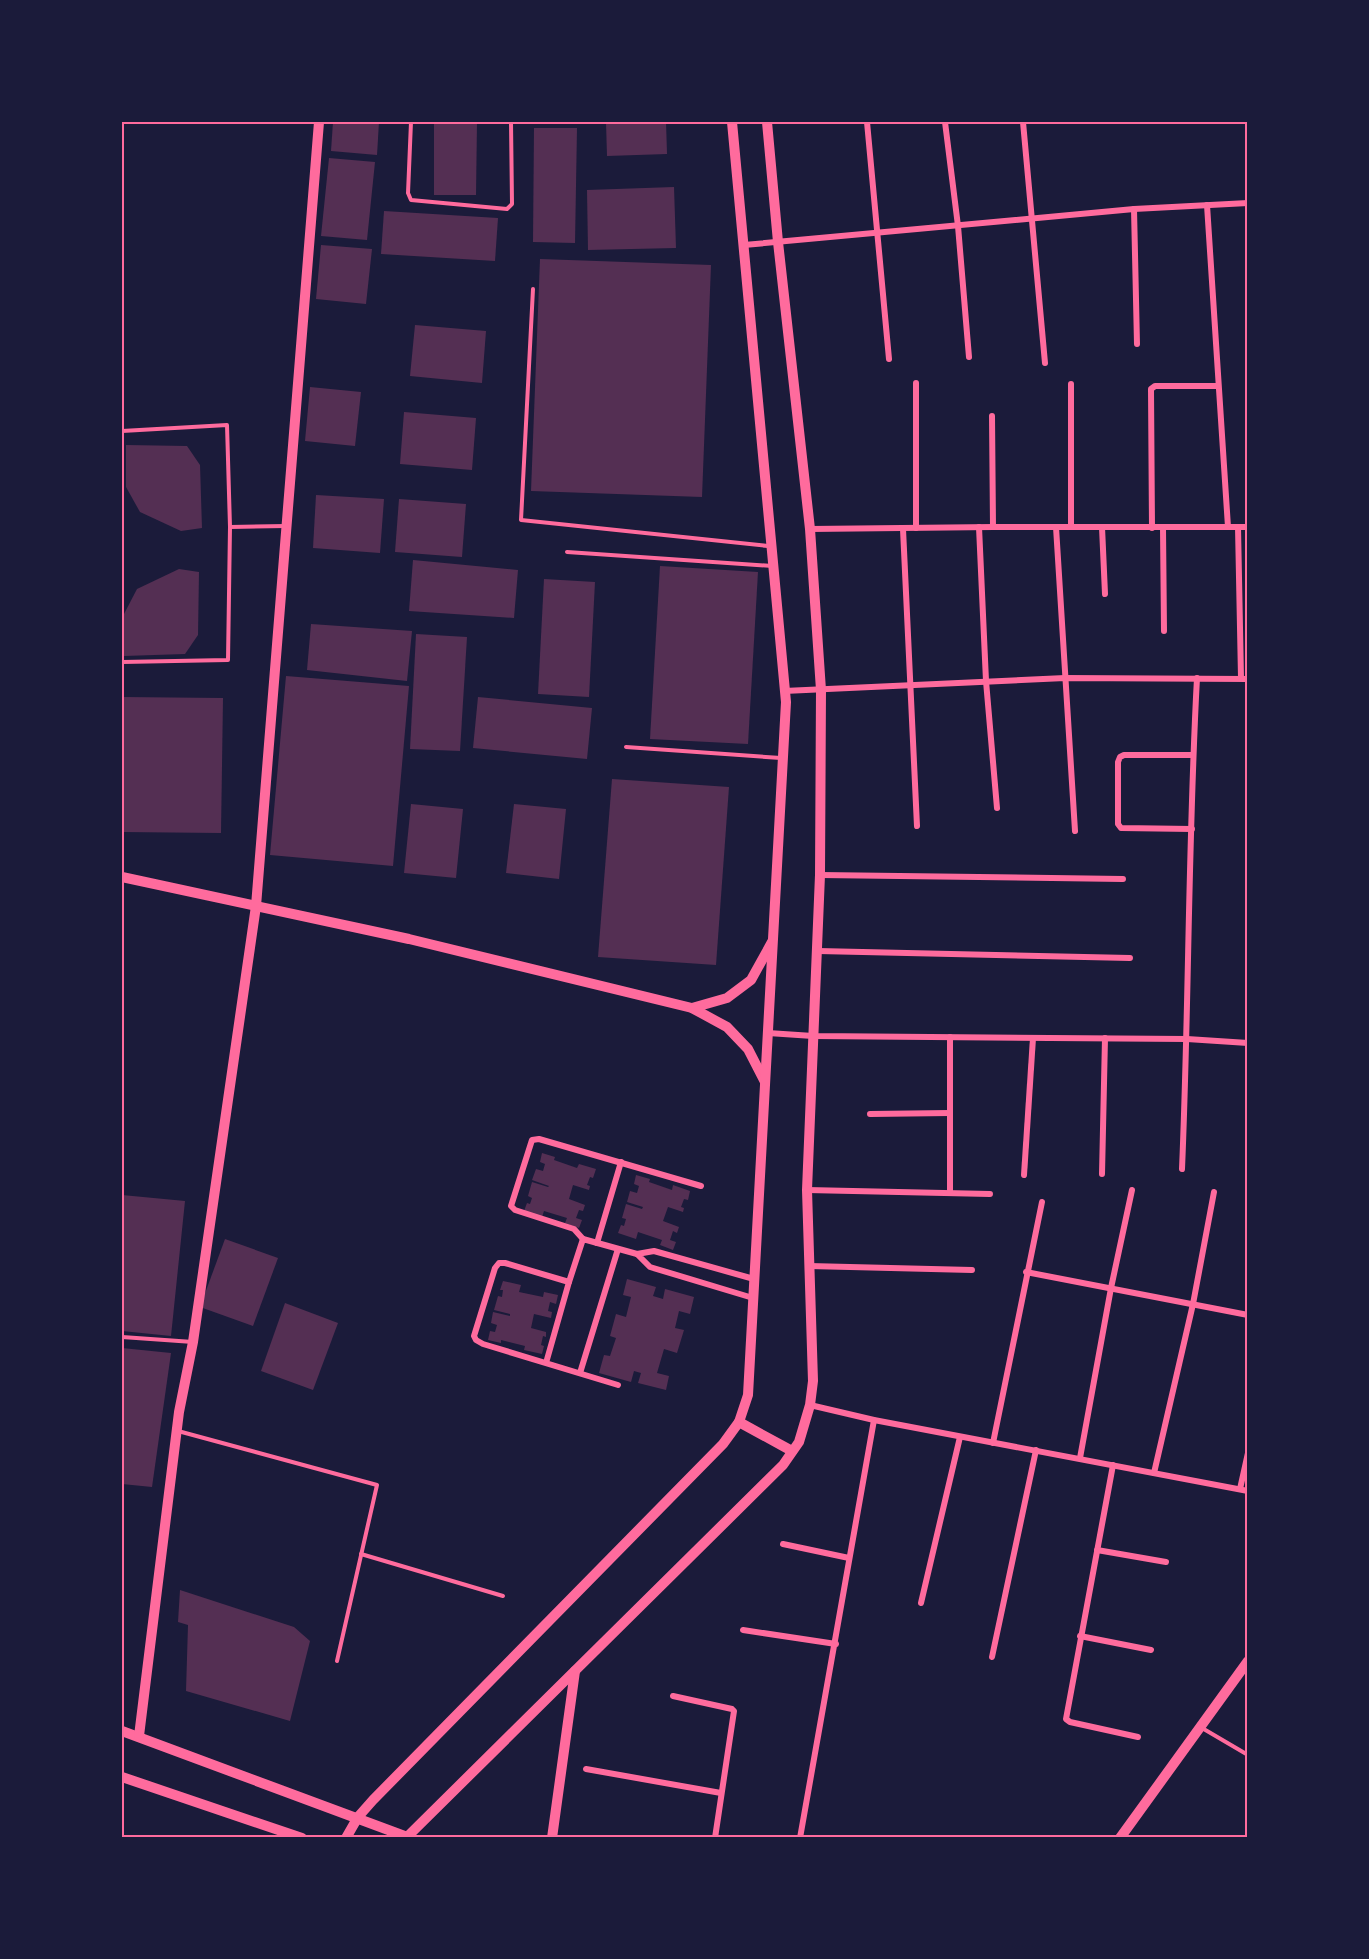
<svg xmlns="http://www.w3.org/2000/svg" width="1369" height="1959" font-family="'IBM Plex Serif',serif">
	<style>
		.building { fill: #542f53 }
		.lines { fill: none; stroke-linecap: round; stroke-linejoin: round }
		.service { stroke: #ff6b9d; stroke-width: 4 }
		.minor { stroke: #ff6b9d; stroke-width: 6 }
		.tertiary { stroke: #ff6b9d; stroke-width: 10 }
		.neatline { fill: none; stroke: #ff6b9d; stroke-width: 2 }
	</style>
	<rect width="100%" height="100%" fill="#1b1b3a"/>
	<g class="building">
		<path d="M333 122H379L377 155 331 151Z"/>
		<path d="M434 122H477L476 195H434Z"/>
		<path d="M606 122H666L667 154 607 156Z"/>
		<path d="M534 128H577L575 243 533 242Z"/>
		<path d="M329 158 375 162 367 240 321 236Z"/>
		<path d="M674 187 676 248 588 250 587 190Z"/>
		<path d="M384 211 498 218 495 261 381 254Z"/>
		<path d="M321 245 372 249 366 304 316 299Z"/>
		<path d="M540 259 711 265 702 497 531 491Z"/>
		<path d="M415 325 486 331 482 383 410 376Z"/>
		<path d="M310 387 361 392 355 446 305 441Z"/>
		<path d="M404 412 476 418 472 470 400 464Z"/>
		<path d="M126 445 187 446 200 465 202 528 181 531 140 512 126 487Z"/>
		<path d="M316 495 384 499 380 553 313 548Z"/>
		<path d="M399 499 466 504 462 557 395 552Z"/>
		<path d="M413 560 518 570 514 618 409 611Z"/>
		<path d="M660 566 758 572 748 744 650 739Z"/>
		<path d="M179 569 199 572 198 635 185 654 124 656V614L137 589Z"/>
		<path d="M544 579 595 582 589 697 538 694Z"/>
		<path d="M311 624 412 631 407 681 307 670Z"/>
		<path d="M416 634 467 637 460 751 410 749Z"/>
		<path d="M286 676 409 686 393 866 270 855Z"/>
		<path d="M122 697 223 698 221 833 122 832Z"/>
		<path d="M478 697 592 708 587 759 473 748Z"/>
		<path d="M612 779 729 787 716 965 598 957Z"/>
		<path d="M411 804 463 809 456 878 404 873Z"/>
		<path d="M514 804 566 809 559 879 506 873Z"/>
		<path d="M542 1153 555 1157 554 1160 577 1168 579 1164 596 1169 593 1178 590 1177 587 1185 590 1186 589 1190 573 1185 569 1199 585 1205 583 1211 579 1210 576 1218 582 1220 579 1228 565 1223 567 1218 544 1211 542 1217 524 1211 527 1203 530 1204 532 1198 528 1196 532 1182 548 1187 549 1186 532 1180 536 1169 543 1171 545 1164 540 1162Z"/>
		<path d="M636 1175 650 1179 649 1182 672 1190 673 1185 690 1191 688 1200 684 1199 681 1207 684 1208 683 1212 668 1207 663 1221 679 1227 677 1233 673 1231 670 1240 676 1242 673 1250 660 1245 662 1240 638 1232 636 1239 618 1233 621 1225 624 1226 626 1219 622 1218 626 1204 642 1209 643 1207 627 1202 630 1191 637 1193 639 1186 634 1184Z"/>
		<path d="M122 1195 185 1201 171 1336 122 1331Z"/>
		<path d="M225 1239 278 1258 253 1326 200 1307Z"/>
		<path d="M627 1279 656 1287 653 1296 663 1299 665 1289 694 1297 690 1314 679 1311 675 1328 684 1330 677 1353 664 1349 657 1373 669 1376 666 1390 638 1383 641 1373 634 1371 631 1382 599 1373 604 1355 610 1356 616 1338 610 1336 616 1314 626 1317 631 1297 623 1295Z"/>
		<path d="M503 1281 521 1285 519 1292 543 1297 544 1292 558 1295 556 1304 550 1302 548 1311 552 1312 551 1318 534 1314 531 1328 546 1332V1337L543 1336 541 1345 544 1346 542 1354 524 1350 525 1346 501 1340V1343L488 1340 490 1331 495 1332 497 1325 491 1323 493 1312 510 1316V1314L494 1310 498 1296 502 1297 503 1290H500Z"/>
		<path d="M285 1303 338 1323 313 1390 261 1371Z"/>
		<path d="M122 1348 171 1353 152 1487 122 1484Z"/>
		<path d="M180 1590 294 1627 310 1641 290 1721 186 1691 188 1625 178 1622Z"/>
	</g>
	<g class="lines">
		<g class="service">
			<path d="M411 122 408 193 411 200 507 209 512 204 511 122"/>
			<path d="M533 289 521 520 768 546"/>
			<path d="M122 431 227 425 230 527 228 660 122 662"/>
			<path d="M230 527 286 526"/>
			<path d="M567 552 773 566"/>
			<path d="M626 747 781 758"/>
			<path d="M122 1337 193 1342"/>
			<path d="M178 1431 377 1485 337 1661"/>
			<path d="M361 1554 503 1596"/>
			<path d="M1202 1728 1248 1755"/>
		</g>
		<g class="minor">
			<path d="M867 122 889 359"/>
			<path d="M945 122 958 226 969 357"/>
			<path d="M1023 122 1045 363"/>
			<path d="M1207 205 1228 527"/>
			<path d="M1134 209 1137 344"/>
			<path d="M744 245 1134 209 1248 203"/>
			<path d="M916 383V528"/>
			<path d="M1071 384V527"/>
			<path d="M992 416 993 527"/>
			<path d="M979 527 986 681 997 808"/>
			<path d="M1056 527 1075 831"/>
			<path d="M1102 527 1105 594"/>
			<path d="M1238 527 1241 678"/>
			<path d="M1152 528 1151 389 1155 386H1218"/>
			<path d="M1163 528 1164 631"/>
			<path d="M810 529 993 527H1248"/>
			<path d="M903 529 917 826"/>
			<path d="M784 691 1065 678 1248 679"/>
			<path d="M1192 829 1121 828 1118 824V762L1120 757 1124 755H1193"/>
			<path d="M820 875 1123 879"/>
			<path d="M818 951 1130 958"/>
			<path d="M768 1033 813 1036 1187 1039 1248 1043"/>
			<path d="M870 1114 950 1113"/>
			<path d="M1182 1169C1189 1005 1188 842 1197 678"/>
			<path d="M1102 1174 1105 1038"/>
			<path d="M1024 1175 1033 1038"/>
			<path d="M807 1190 990 1194"/>
			<path d="M950 1192V1037"/>
			<path d="M583 1239 574 1229 515 1210 511 1206 532 1140 539 1139 701 1186"/>
			<path d="M597 1243 621 1162"/>
			<path d="M809 1266 972 1270"/>
			<path d="M1026 1272 1248 1315"/>
			<path d="M569 1282 583 1239 637 1254"/>
			<path d="M753 1298 650 1267 637 1254 654 1251 754 1279"/>
			<path d="M546 1363 569 1282 505 1263H499L495 1268 474 1336 476 1340 483 1344 618 1385"/>
			<path d="M580 1373 618 1249"/>
			<path d="M810 1405 874 1420 1248 1491"/>
			<path d="M993 1443 1042 1202"/>
			<path d="M1080 1458 1111 1288 1132 1190"/>
			<path d="M1113 1465 1066 1719 1070 1722 1138 1737"/>
			<path d="M1154 1473 1193 1304 1214 1192"/>
			<path d="M1240 1489 1248 1453"/>
			<path d="M783 1544 849 1558"/>
			<path d="M1097 1550 1166 1562"/>
			<path d="M921 1603 960 1437"/>
			<path d="M743 1630 836 1644"/>
			<path d="M1080 1636 1151 1650"/>
			<path d="M992 1657 1036 1450"/>
			<path d="M673 1696 732 1709 734 1711 715 1838"/>
			<path d="M586 1769 721 1793"/>
			<path d="M800 1838 874 1420"/>
		</g>
		<g class="tertiary">
			<path d="M122 877 409 939 692 1008 727 1027 748 1049 765 1082"/>
			<path d="M692 1008 727 998 751 980 772 942"/>
			<path d="M739 1422 792 1451"/>
			<path d="M122 1731 410 1838"/>
			<path d="M139 1736 179 1412 193 1342 256 906 319 122"/>
			<path d="M122 1777 302 1838"/>
			<path d="M346 1838 358 1817 373 1800 723 1444 739 1422 748 1395 786 702 732 122"/>
			<path d="M406 1838 783 1465 799 1442 810 1405 813 1381 807 1190 820 875 821 690 810 529 778 242 767 122"/>
			<path d="M552 1838 575 1671"/>
			<path d="M1120 1838 1248 1661"/>
		</g>
	</g>
	<rect width="1369" height="1959" fill="none" stroke="#1b1b3a" stroke-width="246"/>
	<rect x="123" y="123" width="1123" height="1713" class="neatline"/>
</svg>
